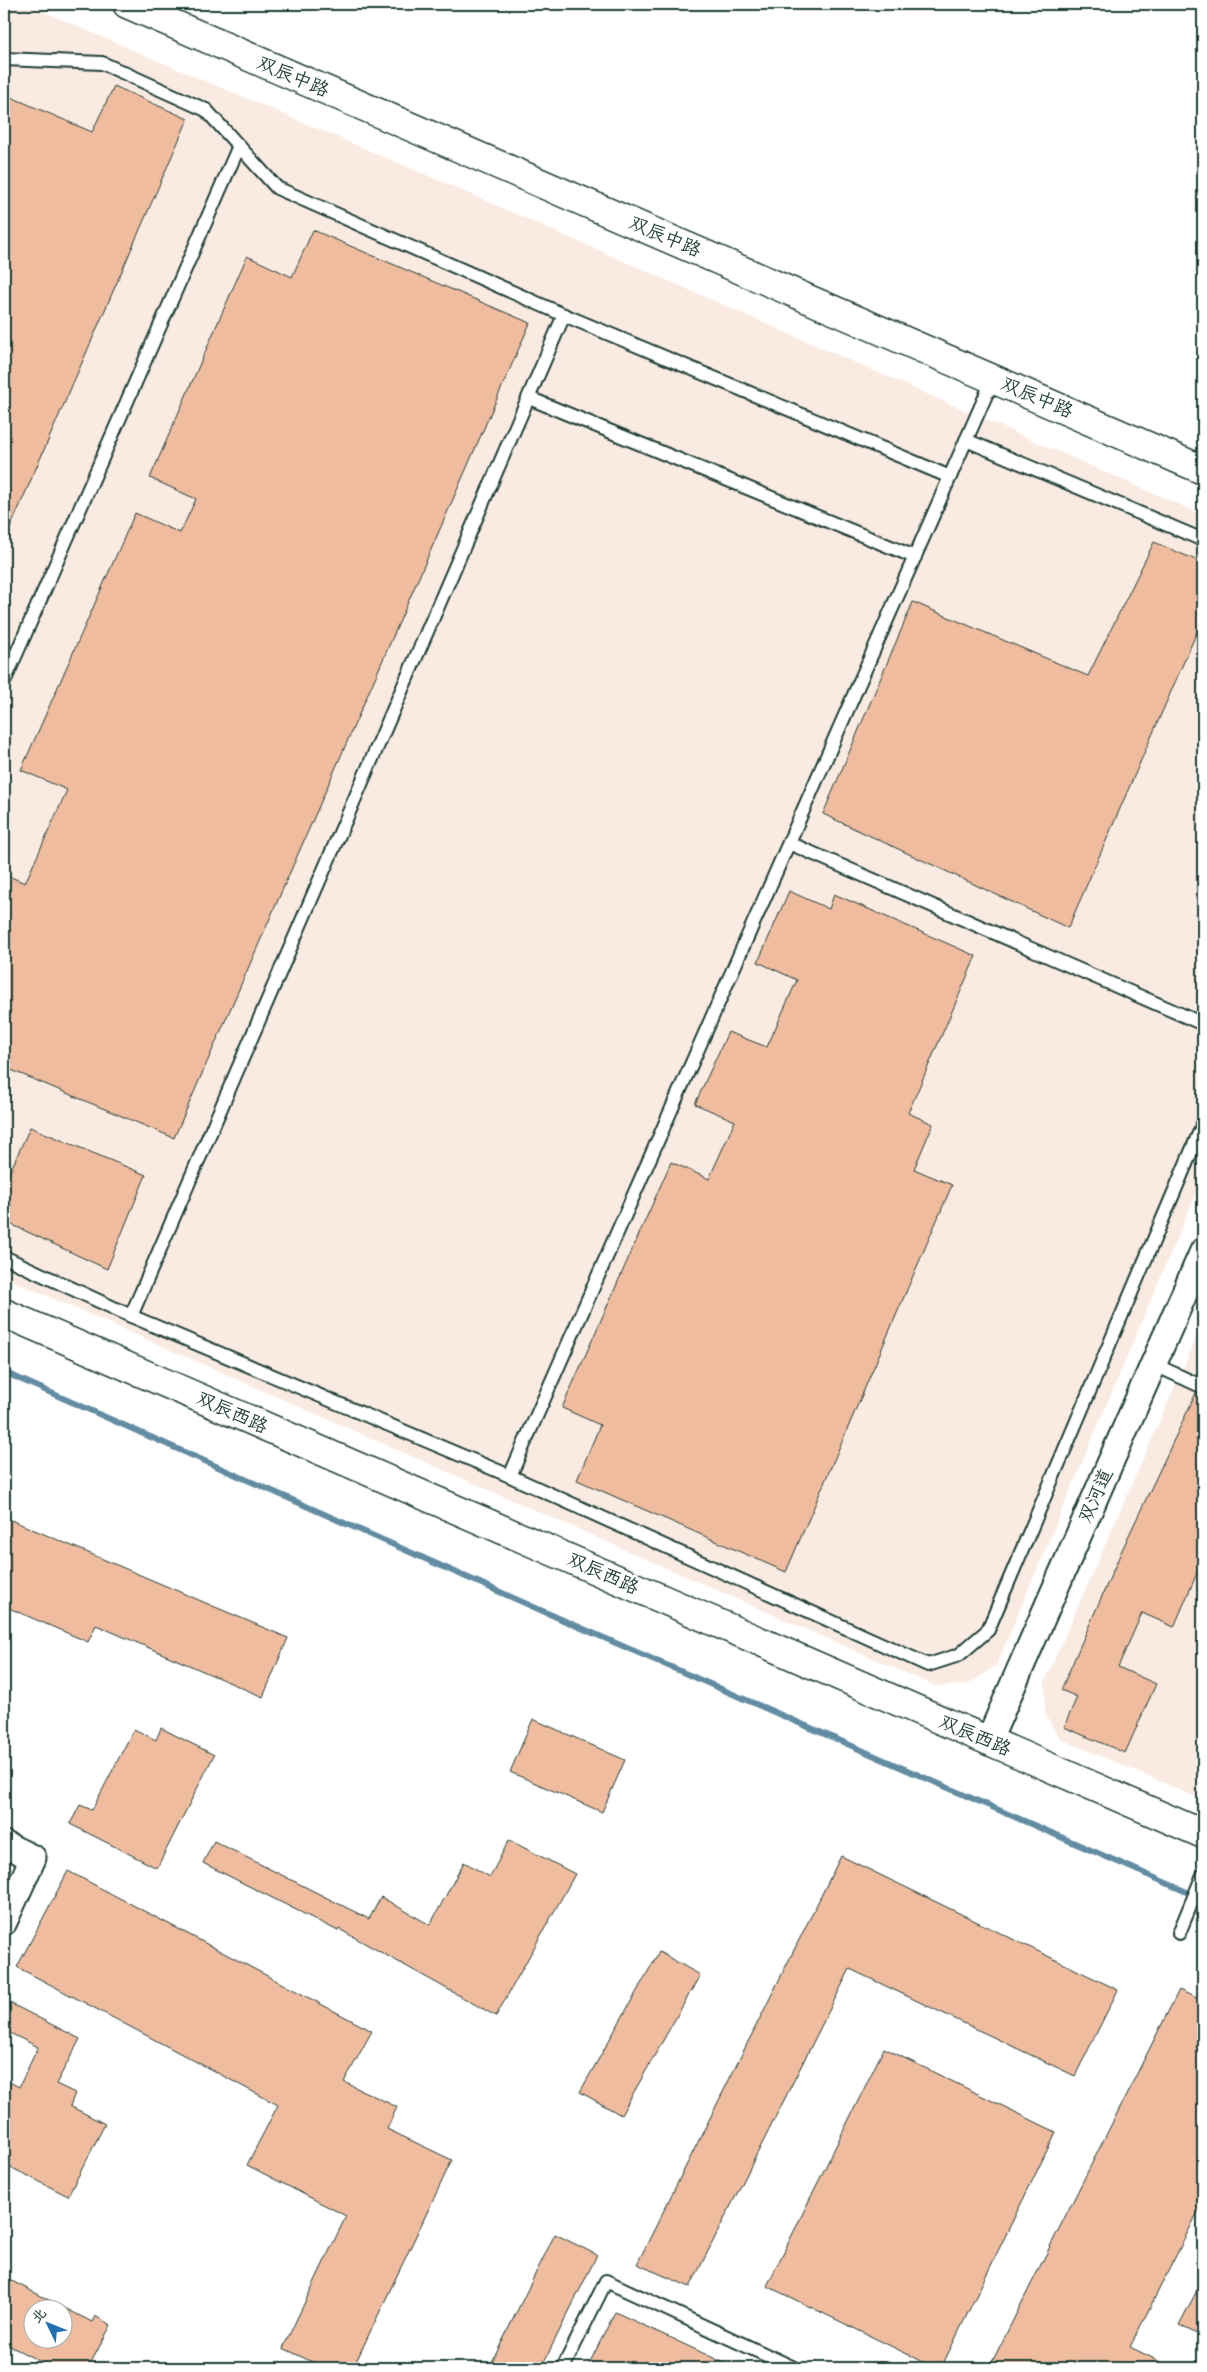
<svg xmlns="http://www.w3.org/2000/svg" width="1207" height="2372" font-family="'Architects Daughter','LXGW WenKai TC',sans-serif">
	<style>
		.built { fill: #faebe2 }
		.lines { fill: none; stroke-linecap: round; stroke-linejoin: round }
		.stream { stroke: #628ca2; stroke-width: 6 }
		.building { fill: #efbca0; stroke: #1f3d34; fill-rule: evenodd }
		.service-casing { stroke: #1f3d34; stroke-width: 16 }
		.minor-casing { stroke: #1f3d34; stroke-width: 29 }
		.tertiary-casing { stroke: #1f3d34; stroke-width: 31 }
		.secondary-casing { stroke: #1f3d34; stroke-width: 31 }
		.service { stroke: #fff; stroke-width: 12 }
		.minor { stroke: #fff; stroke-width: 25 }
		.tertiary { stroke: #fff; stroke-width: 28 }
		.secondary { stroke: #fff; stroke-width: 28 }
		.labels { text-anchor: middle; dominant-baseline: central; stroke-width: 5; stroke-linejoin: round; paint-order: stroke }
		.street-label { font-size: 19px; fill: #1f3d34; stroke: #fff }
	</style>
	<rect width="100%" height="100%" fill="#fff"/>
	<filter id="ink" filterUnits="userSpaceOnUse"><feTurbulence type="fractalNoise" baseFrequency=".02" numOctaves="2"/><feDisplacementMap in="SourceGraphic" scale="10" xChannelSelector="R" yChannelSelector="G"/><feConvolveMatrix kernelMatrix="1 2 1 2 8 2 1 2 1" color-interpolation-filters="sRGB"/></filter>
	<g filter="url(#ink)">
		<g class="built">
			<path d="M4 4H25L436 179 1203 515V1177L996 1666 967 1685 935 1686 4 1277Z"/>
			<path d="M1203 1323V1800L1061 1739 1045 1715V1681Z"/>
		</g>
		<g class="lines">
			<path class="stream" d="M4 1372 563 1620 1203 1899"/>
		</g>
		<g class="building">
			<path d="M114 86 188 119 4 542V94L92 132Z"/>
			<path d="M313 230 530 323 174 1138 4 1067V874L25 883 67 790 21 770 135 513 180 533 196 499 150 478 247 256 292 277Z"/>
			<path d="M1154 542 1203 563V618L1068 928 823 814 913 602 1088 676Z"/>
			<path d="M789 891 829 909 834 894 976 956 908 1113 933 1124 914 1169 952 1185 786 1572 577 1480 600 1425 562 1408 671 1162 709 1179 735 1121 695 1104 728 1032 767 1047 797 980 758 962Z"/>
			<path d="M30 1127 146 1175 107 1269 4 1221V1185Z"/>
			<path d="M1196 1393 1203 1395V1559L1174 1627 1142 1613 1118 1667 1156 1684 1125 1753 1064 1727 1077 1697 1061 1690 1122 1550Z"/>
			<path d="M4 1517 288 1638 263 1697 96 1625 88 1642 4 1606Z"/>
			<path d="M533 1719 625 1760 602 1812 510 1772Z"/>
			<path d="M161 1728 214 1755 157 1868 70 1824 80 1805 92 1810 134 1729 156 1740Z"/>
			<path d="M509 1840 575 1874 496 2016 339 1929 338 1931 203 1863 214 1841 369 1919 381 1897 430 1925 464 1862 490 1877Z"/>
			<path d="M841 1856 1118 1990 1075 2076 850 1969 690 2287 637 2264Z"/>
			<path d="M68 1871 372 2031 344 2082 397 2107 387 2129 452 2160 353 2368H325L283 2348 346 2216 247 2165 278 2105 17 1967Z"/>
			<path d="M659 1952 700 1975 621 2115 580 2092Z"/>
			<path d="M1179 1990 1203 2001V2202L1130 2347 1173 2368H989Z"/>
			<path d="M4 2000 80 2039 56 2084 75 2093 70 2106 105 2124 68 2196 4 2164V2079L19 2087 38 2047 4 2030Z"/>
			<path d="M884 2048 1056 2132 941 2368H936L767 2286Z"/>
			<path d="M555 2234 597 2255 541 2368H489Z"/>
			<path d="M4 2277 92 2322 95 2316 111 2325 88 2368H53L4 2343ZM32 2310H62V2340H32Z"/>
			<path d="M1203 2279V2337L1179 2325Z"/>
			<path d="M615 2312 735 2368H587Z"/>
		</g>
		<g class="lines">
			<g class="service-casing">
				<g id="service">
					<path d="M4 59 102 63 206 110 277 188 564 315 950 477"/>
					<path d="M993 379 510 1476 928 1665 959 1655 988 1630 1203 1124"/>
					<path d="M529 398 915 557"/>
					<path d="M966 440 1203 540"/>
					<path d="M4 682 239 146"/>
					<path d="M789 843 1203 1024"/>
					<path d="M4 1257 131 1316 510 1476"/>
					<path d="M131 1316 564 315"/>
					<path d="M1153 1364 1203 1387"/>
					<path d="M1179 1933 1203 1875"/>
					<path d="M563 2368 606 2281 794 2368"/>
				</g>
			</g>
			<g class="minor-casing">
				<g id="minor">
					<path d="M988 1742 1203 1251"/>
					<path d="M4 1844 33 1858 4 1922"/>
				</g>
			</g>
			<g class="tertiary-casing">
				<path id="tertiary" d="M127 4 1203 470"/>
			</g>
			<g class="secondary-casing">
				<path id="secondary" d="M4 1313 1203 1834"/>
			</g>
			<use href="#service" class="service"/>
			<use href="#minor" class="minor"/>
			<use href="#tertiary" class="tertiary"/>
			<use href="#secondary" class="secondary"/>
		</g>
	</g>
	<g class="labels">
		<g class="street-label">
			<text transform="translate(293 77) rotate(23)">双辰中路</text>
			<text transform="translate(665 237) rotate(23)">双辰中路</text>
			<text transform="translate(1037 398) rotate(23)">双辰中路</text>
			<text transform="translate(232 1413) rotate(24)">双辰西路</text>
			<text transform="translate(1096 1496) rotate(-66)">双河道</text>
			<text transform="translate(603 1574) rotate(24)">双辰西路</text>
			<text transform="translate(975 1736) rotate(23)">双辰西路</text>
		</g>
	</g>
	<rect width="1207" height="2372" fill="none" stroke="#fff" stroke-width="20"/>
	<rect x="10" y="10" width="1187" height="2352" fill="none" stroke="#1f3d34" stroke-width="2" filter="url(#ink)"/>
	<g transform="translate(48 2324) rotate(313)"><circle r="24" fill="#ffffff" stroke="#a5b1ae"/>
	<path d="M0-4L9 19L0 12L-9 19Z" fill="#1f6fb2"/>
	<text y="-8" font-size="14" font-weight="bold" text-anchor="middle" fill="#1f3d34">北</text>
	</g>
</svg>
